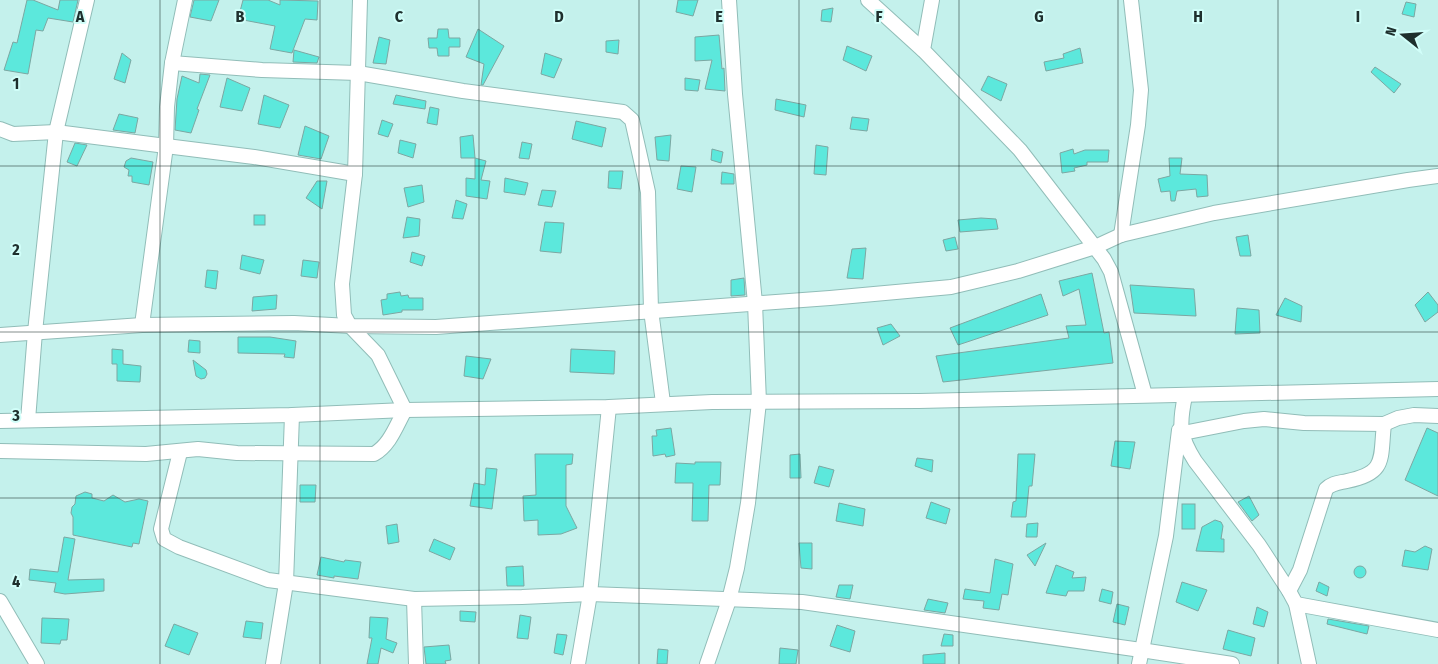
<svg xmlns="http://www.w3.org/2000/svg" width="1438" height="664" font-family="'Fira Sans Condensed',sans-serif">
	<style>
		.building { fill: #5ce8dc; stroke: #7ca7a2 }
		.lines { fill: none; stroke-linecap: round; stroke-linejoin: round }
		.street-casing { stroke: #91bdb8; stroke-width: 16 }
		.street { stroke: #fff; stroke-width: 14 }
		.grid { fill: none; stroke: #1e2f2d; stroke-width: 1; stroke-opacity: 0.55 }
		.grid-label { font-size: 16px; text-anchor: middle; font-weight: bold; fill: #1e2f2d; stroke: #d1fef9; stroke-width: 4; stroke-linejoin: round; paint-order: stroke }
	</style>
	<rect width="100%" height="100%" fill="#c4f1ec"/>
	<g class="building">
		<path d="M27 0H33L58 10 60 0H78L73 22 48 18 43 31 36 30 28 74 4 70 13 42 17 43Z"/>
		<path d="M194 0H219L211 21 190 17Z"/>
		<path d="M243 0H268L280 5V0L318 1 317 20 305 19 292 53 270 49 275 26 238 19Z"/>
		<path d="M678 0H698L693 16 676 12Z"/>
		<path d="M1406 2 1416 4 1414 17 1402 14Z"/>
		<path d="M833 8 831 22 821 21 822 10Z"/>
		<path d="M438 29H448L449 38H460V47H449V56H438L437 48H429L428 38H437Z"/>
		<path d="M478 29 504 46 483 85H481L484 64 466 57Z"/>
		<path d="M719 35 722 69 724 68 725 91 705 89 712 60 695 61V37Z"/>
		<path d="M379 37 390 40 386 64 373 63Z"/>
		<path d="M619 40 618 54 606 52V41Z"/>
		<path d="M847 46 872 56 866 71 843 60Z"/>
		<path d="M1080 48 1083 63 1046 71 1044 62 1064 58 1063 54Z"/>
		<path d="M294 50 319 57 317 63 293 62Z"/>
		<path d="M122 53 131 60 125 83 114 79Z"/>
		<path d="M545 53 562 59 554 78 541 74Z"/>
		<path d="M1375 67 1401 84 1394 93 1371 72Z"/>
		<path d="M200 74 210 75 197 109 199 110 191 133 175 130 177 99 182 76 199 83Z"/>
		<path d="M988 76 1007 84 1001 101 981 90Z"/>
		<path d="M227 78 250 88 242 111 220 107Z"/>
		<path d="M685 78 700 80 698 91 685 90Z"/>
		<path d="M264 95 289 105 280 128 258 124Z"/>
		<path d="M396 95 426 101 425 109 393 104Z"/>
		<path d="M776 99 806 105 804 117 775 110Z"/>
		<path d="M430 107 439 109 437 125 427 123Z"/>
		<path d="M119 114 138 118 135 133 113 130Z"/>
		<path d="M852 117 869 119 867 131 850 129Z"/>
		<path d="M382 120 393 124 388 137 378 134Z"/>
		<path d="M576 121 606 128 602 147 572 139Z"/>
		<path d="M305 126 329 136 321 159 298 155Z"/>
		<path d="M473 135 475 158H461L460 137Z"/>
		<path d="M671 135 669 161 657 160 655 137Z"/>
		<path d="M400 140 416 144 413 158 398 153Z"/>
		<path d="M522 142 532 144 529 159 519 158Z"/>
		<path d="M75 143 87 145 77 166 67 162Z"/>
		<path d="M816 145 828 147 826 175 814 174Z"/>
		<path d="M712 149 723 152 721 163 711 160Z"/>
		<path d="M1073 149 1074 154 1085 150H1109L1108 162H1087V165L1074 168 1075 171 1062 173 1060 153Z"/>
		<path d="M131 158 153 162 149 185 132 182V176H128L129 170 124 167 126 161Z"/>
		<path d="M475 158 486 161 481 180 490 181 487 199 466 196V178L475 179Z"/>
		<path d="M1169 158H1182L1180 174 1207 175 1208 196 1197 197 1196 189 1177 191 1175 201H1171L1170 191 1161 192 1158 179 1170 176Z"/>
		<path d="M681 166 696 167 692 192 677 189Z"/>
		<path d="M609 171H623L621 189 608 188Z"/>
		<path d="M722 172 734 174V184H721Z"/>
		<path d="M505 178 528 183 525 195 504 192Z"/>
		<path d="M317 181H327L322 209 306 198Z"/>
		<path d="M422 185 424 202 408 207 404 188Z"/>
		<path d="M542 190 556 191 552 207 538 205Z"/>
		<path d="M456 200 467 204 463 219 452 218Z"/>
		<rect x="254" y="215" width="11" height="10"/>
		<path d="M407 217 420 219 419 236 403 238Z"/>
		<path d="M981 218 996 219 998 229 960 232 958 220Z"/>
		<path d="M545 222 564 223 561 253 540 251Z"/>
		<path d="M1248 235 1251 256H1240L1236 237Z"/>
		<path d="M955 237 958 249 946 251 943 240Z"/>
		<path d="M866 248 863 279 847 278 852 249Z"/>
		<path d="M412 252 425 256 422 266 410 262Z"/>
		<path d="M242 255 264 260 260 274 240 269Z"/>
		<path d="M303 260 319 262 317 278 301 276Z"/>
		<path d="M207 270 218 271 216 289 205 287Z"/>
		<path d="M1092 273 1104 333 1109 332 1113 363 943 382 936 356 1069 338 1066 326 1086 325 1079 289 1063 296 1059 281Z"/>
		<path d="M744 278 745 295 731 296V280Z"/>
		<path d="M1130 285 1194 289 1196 316 1134 313Z"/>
		<path d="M400 292 401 296 408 295 409 298H423V310H402V312L383 315 381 300 387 299V294Z"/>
		<path d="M1428 292 1438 305V312L1425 322 1415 305Z"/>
		<path d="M1041 294 1048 315 958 345 950 328Z"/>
		<path d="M277 295 276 309 252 311 253 297Z"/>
		<path d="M1285 298 1302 306 1301 322 1276 315Z"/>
		<path d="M1237 308 1259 310 1260 333 1235 334Z"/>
		<path d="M891 324 900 336 883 345 877 328Z"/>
		<path d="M238 337H270L296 341 294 358 284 357 285 354 238 353Z"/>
		<path d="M189 340 200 341V353L188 352Z"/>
		<path d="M112 349 123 350V364L141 366 140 382 117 381V364H112Z"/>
		<path d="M571 349 615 351 614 374 570 372Z"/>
		<path d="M466 356 491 359 483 379 464 376Z"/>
		<path d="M193 360 206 370 207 374 205 378 201 379 196 376Z"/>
		<path d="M671 428 675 455 666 457 665 454 653 456 652 436H657L656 430Z"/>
		<path d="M1427 428 1438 433V496L1405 480Z"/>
		<path d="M1115 441 1135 442 1130 469 1111 466Z"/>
		<path d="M535 454H573L572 464 566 465V506L577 528 561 534 538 535V520L524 521 523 496 536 495Z"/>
		<path d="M800 454 801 478H790V455Z"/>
		<path d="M1018 454H1035L1032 486H1029L1026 517H1011L1013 502 1016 501Z"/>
		<path d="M917 458 933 460 932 472 915 466Z"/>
		<path d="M695 462H721L720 485H709L708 521H692L693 483H675L676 463 695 464Z"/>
		<path d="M819 466 834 470 829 487 814 483Z"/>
		<path d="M486 468 497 469 492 509 470 506 474 483 485 485Z"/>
		<path d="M300 485H316L315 502H300Z"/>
		<path d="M85 492 92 494V498L104 501 113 495 125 502 139 499 148 501 139 544 133 543 132 547 73 535V517L71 513 72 507 75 504 76 496Z"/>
		<path d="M1249 496 1259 515 1252 521 1238 502Z"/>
		<path d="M931 502 950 509 946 524 926 518Z"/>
		<path d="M839 503 865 509 863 526 836 521Z"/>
		<rect x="1182" y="504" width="13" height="25"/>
		<path d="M1215 520 1221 522 1223 526 1221 539H1224V552L1196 551 1202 527Z"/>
		<path d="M1038 523 1037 537H1026L1027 524Z"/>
		<path d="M397 524 399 542 388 544 386 526Z"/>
		<path d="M64 537 75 539 68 580 104 579V591L65 594 54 592 56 583 29 580 30 569 58 572Z"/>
		<path d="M434 539 455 548 450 560 429 551Z"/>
		<path d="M799 543H812V569L801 568Z"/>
		<path d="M1046 543 1035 566 1027 555Z"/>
		<path d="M1425 546 1432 549 1428 570 1402 566 1405 550 1415 552Z"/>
		<path d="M321 557 344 562 345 560 361 562 358 579 334 576V578L317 575Z"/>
		<path d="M995 559 1013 564 1008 595 1002 594 999 610 983 608 984 601 963 599 965 589 990 593Z"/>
		<path d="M1056 565 1074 572 1072 578 1086 577 1084 591H1068L1066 596 1046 593Z"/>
		<path d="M523 566 524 586H507L506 567Z"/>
		<circle cx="1360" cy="572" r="6"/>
		<path d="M1182 582 1207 590 1198 611 1176 602Z"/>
		<path d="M1319 582 1329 587 1327 596 1316 591Z"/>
		<path d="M839 585H853L850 599 836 597Z"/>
		<path d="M1102 589 1113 592 1111 604 1099 601Z"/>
		<path d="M928 599 948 603 945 613 924 610Z"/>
		<path d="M1117 604 1129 607 1125 625 1113 622Z"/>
		<path d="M1257 607 1268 612 1264 627 1253 624Z"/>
		<path d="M460 611 476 612 475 622 460 621Z"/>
		<path d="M520 615 531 617 528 639 517 638Z"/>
		<path d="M370 617 388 618 386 639 397 643 393 653 381 648 378 664H367L372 638H369Z"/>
		<path d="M42 618 69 619 67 640H61L60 644 41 643Z"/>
		<path d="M1328 619 1369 626 1367 634 1327 624Z"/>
		<path d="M246 621 263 623 261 639 243 637Z"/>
		<path d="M174 624 198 633 189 655 165 646Z"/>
		<path d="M837 625 855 631 850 652 830 646Z"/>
		<path d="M1228 630 1255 638 1251 656 1223 649Z"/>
		<path d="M557 634 567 635 563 655 554 653Z"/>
		<path d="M944 634 953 635V646H941Z"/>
		<path d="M449 645 451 660 445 661 446 664H426L424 647Z"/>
		<path d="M780 648 798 650 796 664H779Z"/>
		<path d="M658 649 668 650 667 664H657Z"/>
		<path d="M945 653V664H923V655Z"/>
	</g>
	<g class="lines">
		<g class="street-casing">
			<g id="street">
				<path d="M868 0 923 50"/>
				<path d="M932 0 923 50 1020 150 1104 259 1111 272 1145 395"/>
				<path d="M172 63 262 70 358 73 463 91 623 112 632 120 648 192 651 310 663 403"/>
				<path d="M0 129 13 134 56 132 166 146 254 157 355 174"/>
				<path d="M1121 235 1138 125 1141 90 1131 0"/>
				<path d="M142 325 166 146 167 107 172 63 185 0"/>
				<path d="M0 335 142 325 294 323 350 326 436 327 830 298 951 287 1018 271 1095 247 1121 235 1214 213 1408 180 1438 176"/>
				<path d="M1185 396C1179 424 1179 436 1195 461L1259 545 1289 591 1296 604 1309 664"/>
				<path d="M28 420 35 332 56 132 87 0"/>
				<path d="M0 421 292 415 405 410 609 407 712 402 919 401 1438 389"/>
				<path d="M1183 433 1244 421 1264 419 1304 423 1384 424 1398 418 1414 415 1438 416"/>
				<path d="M0 451 146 454 198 449 237 453 374 454C390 445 396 426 405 410L378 355 350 326 344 315 342 284 355 174 360 0"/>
				<path d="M180 452 161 529 164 539 179 547 268 580 414 599 522 597 590 594 802 602 1141 650 1232 664"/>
				<path d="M1289 591 1300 570 1326 489C1332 483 1338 483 1347 481 1387 473 1380 459 1384 424"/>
				<path d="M414 599 416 664"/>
				<path d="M0 601 37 664"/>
				<path d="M1296 604 1438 630"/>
				<path d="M273 664 286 583 292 415"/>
				<path d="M578 664 590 594 609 407"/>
				<path d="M707 664 729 600 737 568 748 503 759 402 755 303 735 94 729 0"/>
				<path d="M1139 664 1166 536 1179 430"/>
			</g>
		</g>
		<use href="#street" class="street"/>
	</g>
	<path class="grid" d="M160 0V664M320 0V664M479 0V664M639 0V664M799 0V664M959 0V664M1118 0V664M1278 0V664M0 166H1438M0 332H1438M0 498H1438"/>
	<g class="grid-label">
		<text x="80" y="22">A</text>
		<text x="240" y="22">B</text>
		<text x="399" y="22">C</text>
		<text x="559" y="22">D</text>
		<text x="719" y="22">E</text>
		<text x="879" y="22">F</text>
		<text x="1039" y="22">G</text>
		<text x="1198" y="22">H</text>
		<text x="1358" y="22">I</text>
		<text x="16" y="89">1</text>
		<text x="16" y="255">2</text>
		<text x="16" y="421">3</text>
		<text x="16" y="587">4</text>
	</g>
	<g transform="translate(1403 35) rotate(287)" stroke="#d1fef9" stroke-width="4" paint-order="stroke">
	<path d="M0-4L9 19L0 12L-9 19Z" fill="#1e2f2d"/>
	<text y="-8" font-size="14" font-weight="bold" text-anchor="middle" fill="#1e2f2d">N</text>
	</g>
</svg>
